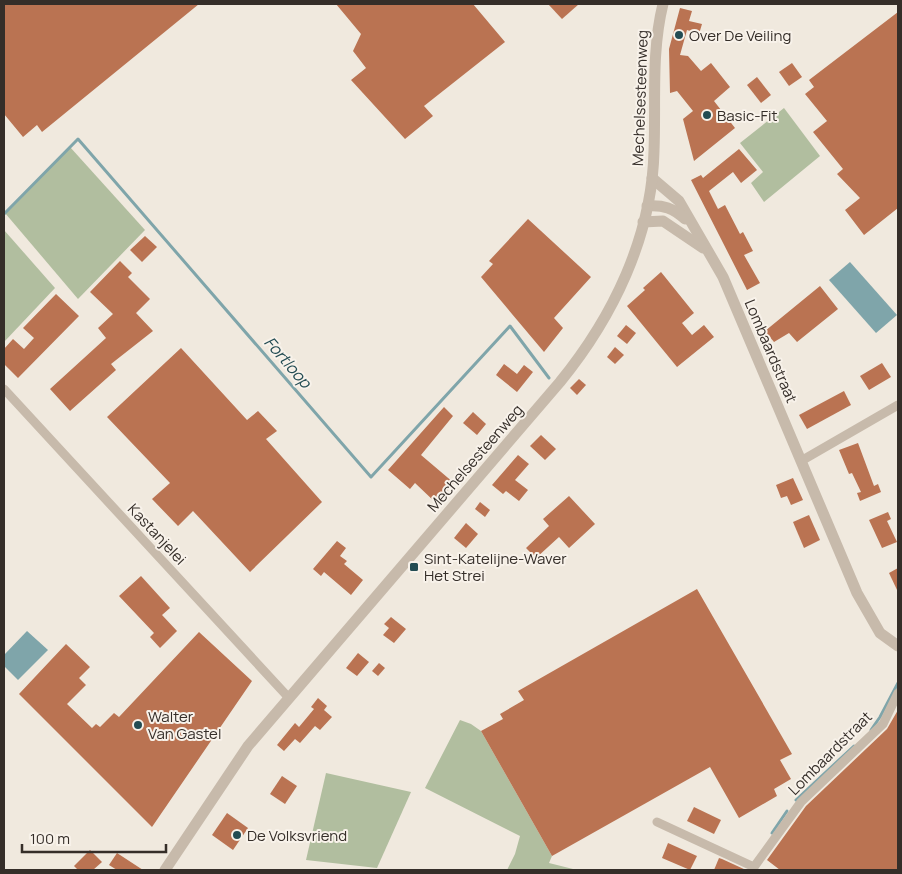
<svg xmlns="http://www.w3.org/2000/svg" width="902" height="874" font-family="Manrope,sans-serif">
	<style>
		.green { fill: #b1be9f }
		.water { fill: #7fa5aa }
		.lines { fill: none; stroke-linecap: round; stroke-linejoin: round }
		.stream { stroke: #7fa5aa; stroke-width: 3 }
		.building { fill: #ba7352 }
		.minor { stroke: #c7baab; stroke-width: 9 }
		.tertiary { stroke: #c7baab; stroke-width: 11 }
		.poi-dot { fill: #234c53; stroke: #f8f2ea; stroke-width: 2 }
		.labels { text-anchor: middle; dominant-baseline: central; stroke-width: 4; stroke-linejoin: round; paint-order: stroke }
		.poi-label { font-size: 15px; fill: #352e29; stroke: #f8f2ea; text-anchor: start }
		.street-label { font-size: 15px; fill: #352e29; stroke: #f8f2ea }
		.water-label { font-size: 16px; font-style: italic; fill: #234c53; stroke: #f8f2ea }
	</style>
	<rect width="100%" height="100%" fill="#f0e9de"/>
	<g class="green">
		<path d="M784 108 820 156 764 202 751 183 763 172 740 143Z"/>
		<path d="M70 147 145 230 78 299 5 213Z"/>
		<path d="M4 230 55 288 4 342Z"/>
		<path d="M460 720 471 724 481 731 552 856 549 863 577 870H507L515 854 520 836 425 788Z"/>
		<path d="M326 773 411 792 377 868 306 860Z"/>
	</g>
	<g class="water">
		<path d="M850 262 897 315 876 333 829 280Z"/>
		<path d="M27 631 48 650 18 680 4 666V655Z"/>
	</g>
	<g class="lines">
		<g class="stream">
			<path d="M4 214 78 139 371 477 510 326 549 378"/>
			<path d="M871 730 880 717 898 683"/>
			<path d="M796 800 854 746"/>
			<path d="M772 833 787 811"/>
		</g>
	</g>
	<g class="building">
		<path d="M4 4H199L42 132 37 125 23 137 4 114Z"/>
		<path d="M336 4H473L505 42 424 106 433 116 405 139 351 80 366 68 353 51 361 34Z"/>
		<path d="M548 4H579L562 19Z"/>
		<path d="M680 8 692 11 689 21 702 24 699 34 687 30 680 55 688 56 701 71 711 63 730 87 714 101 735 128 694 161 683 119 693 111 677 91 670 93 669 49Z"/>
		<path d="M898 12V208L864 235 845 210 860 198 837 174 843 169 813 132 827 121 805 94 814 87 809 80Z"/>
		<path d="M792 63 802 77 789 86 779 72Z"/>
		<path d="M757 77 771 95 761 103 747 85Z"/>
		<path d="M739 149 757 170 741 183 733 172 709 191 718 209 725 205 740 234 743 232 753 251 744 255 760 283 747 290 691 180 701 175 703 178Z"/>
		<path d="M528 219 591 277 554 318 563 328 544 352 481 277 493 264 489 261Z"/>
		<path d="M145 236 157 247 142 262 130 250Z"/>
		<path d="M120 261 132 273 128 277 150 299 136 313 153 331 111 364 116 370 70 411 50 389 106 338 98 328 113 314 90 292Z"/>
		<path d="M661 272 694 313 682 323 692 335 704 325 714 337 677 367 627 306 645 290 643 288Z"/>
		<path d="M820 286 838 309 797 342 789 333 774 342 765 331Z"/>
		<path d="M56 294 79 316 18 378 4 364V349L13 339 24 349 34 338 23 328Z"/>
		<path d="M626 325 636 333 627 344 617 336Z"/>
		<path d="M615 347 624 355 615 364 607 357Z"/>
		<path d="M181 348 247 420 258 411 277 431 266 439 322 502 250 572 193 511 178 526 152 499 170 483 107 417Z"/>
		<path d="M882 363 891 377 869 390 860 376Z"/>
		<path d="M504 364 517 374 524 365 533 372 517 392 496 375Z"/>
		<path d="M579 379 586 385 577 395 570 388Z"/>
		<path d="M844 391 851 405 807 429 799 415Z"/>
		<path d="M444 407 453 416 421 455 454 483 436 503 415 483 410 489 388 470Z"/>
		<path d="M473 412 486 424 477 435 463 423Z"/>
		<path d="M541 435 556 449 545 460 530 446Z"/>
		<path d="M858 443 874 486 878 484 881 492 860 501 857 493 861 492 852 473 849 474 839 450Z"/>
		<path d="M518 455 529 464 515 480 528 490 519 501 506 491 503 494 492 485Z"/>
		<path d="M793 478 803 500 791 505 787 496 781 498 776 485Z"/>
		<path d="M569 496 595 524 569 548 559 537 536 558 526 548 549 526 543 519Z"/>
		<path d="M480 502 490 510 485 517 475 509Z"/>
		<path d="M888 512 891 519 887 521 897 542 882 548 869 520Z"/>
		<path d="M809 515 820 540 804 548 793 522Z"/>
		<path d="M466 523 478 534 466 548 454 538Z"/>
		<path d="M337 541 346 548 340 556 347 561 344 564 363 580 351 595 324 572 321 576 313 569Z"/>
		<path d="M898 568V592L889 573Z"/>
		<path d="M141 576 170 608 162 615 177 631 160 648 150 637 154 633 119 596Z"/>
		<path d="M697 589 792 754 780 760 791 779 774 789 777 796 739 818 710 767 552 856 481 731 503 719 500 714 524 700 518 691Z"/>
		<path d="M391 617 406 629 394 643 383 635 389 628 384 624Z"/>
		<path d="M199 632 252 681 152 827 19 694 66 644 90 667 79 678 86 685 67 704 92 728 96 724 100 727 114 713 119 717Z"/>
		<path d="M358 653 369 662 357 676 346 668Z"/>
		<path d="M379 663 385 668 378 676 372 671Z"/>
		<path d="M318 698 327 706 324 710 332 717 320 730 315 726 300 743 295 739 284 751 277 745 295 723 299 727 314 709 311 707Z"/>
		<path d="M898 710V870H780L767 860 806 806 887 729Z"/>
		<path d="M282 776 297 786 285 804 270 794Z"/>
		<path d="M694 807 721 820 714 834 687 821Z"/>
		<path d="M227 813 248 828 233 850 212 835Z"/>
		<path d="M668 843 697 856 690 870 662 858Z"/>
		<path d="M90 850 102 862 93 870H78L74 866Z"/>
		<path d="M117 853 143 870H117L109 865Z"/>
		<path d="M719 858 722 859 746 870H714Z"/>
	</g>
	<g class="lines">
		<g class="minor">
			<path d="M4 389 289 698"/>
			<path d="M801 461 898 405"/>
			<path d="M657 822 754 867 801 802 883 724 898 693"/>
		</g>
		<g class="tertiary">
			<path d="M652 178 679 201 723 277 857 593 880 633 898 646"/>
			<path d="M647 206C664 205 673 208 685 219"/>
			<path d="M643 222 663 221 703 248"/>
			<path d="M165 870 248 746 560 382C613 317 652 237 654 151 656 101 651 53 663 4"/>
		</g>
	</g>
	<g class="poi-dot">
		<circle cx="679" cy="35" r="5"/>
		<circle cx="707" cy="115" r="5"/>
		<rect x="409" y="562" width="10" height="10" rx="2.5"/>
		<circle cx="138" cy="725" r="5"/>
		<circle cx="237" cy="835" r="5"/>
	</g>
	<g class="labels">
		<g class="poi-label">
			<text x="689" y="35">Over De Veiling</text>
			<text x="717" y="115">Basic-Fit</text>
			<text x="424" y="558">Sint-Katelijne-Waver<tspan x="424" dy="17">Het Strei</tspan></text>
			<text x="148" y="716">Walter<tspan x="148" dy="17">Van Gastel</tspan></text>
			<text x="247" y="835">De Volksvriend</text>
		</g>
		<g class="street-label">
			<text transform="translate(640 98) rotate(-88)">Mechelsesteenweg</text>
			<text transform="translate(771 351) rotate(67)">Lombaardstraat</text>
			<text transform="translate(475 458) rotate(-49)">Mechelsesteenweg</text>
			<text transform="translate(157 534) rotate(47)">Kastanjelei</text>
			<text transform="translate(830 753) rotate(-45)">Lombaardstraat</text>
		</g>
		<g class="water-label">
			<text transform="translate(288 362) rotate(49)">Fortloop</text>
		</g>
	</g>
	<rect width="902" height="874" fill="none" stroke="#352e29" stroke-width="10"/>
	<path d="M22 844v8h144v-8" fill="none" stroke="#352e29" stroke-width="2.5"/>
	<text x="30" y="844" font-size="15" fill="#352e29" stroke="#f8f2ea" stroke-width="4" paint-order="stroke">100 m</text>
</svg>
